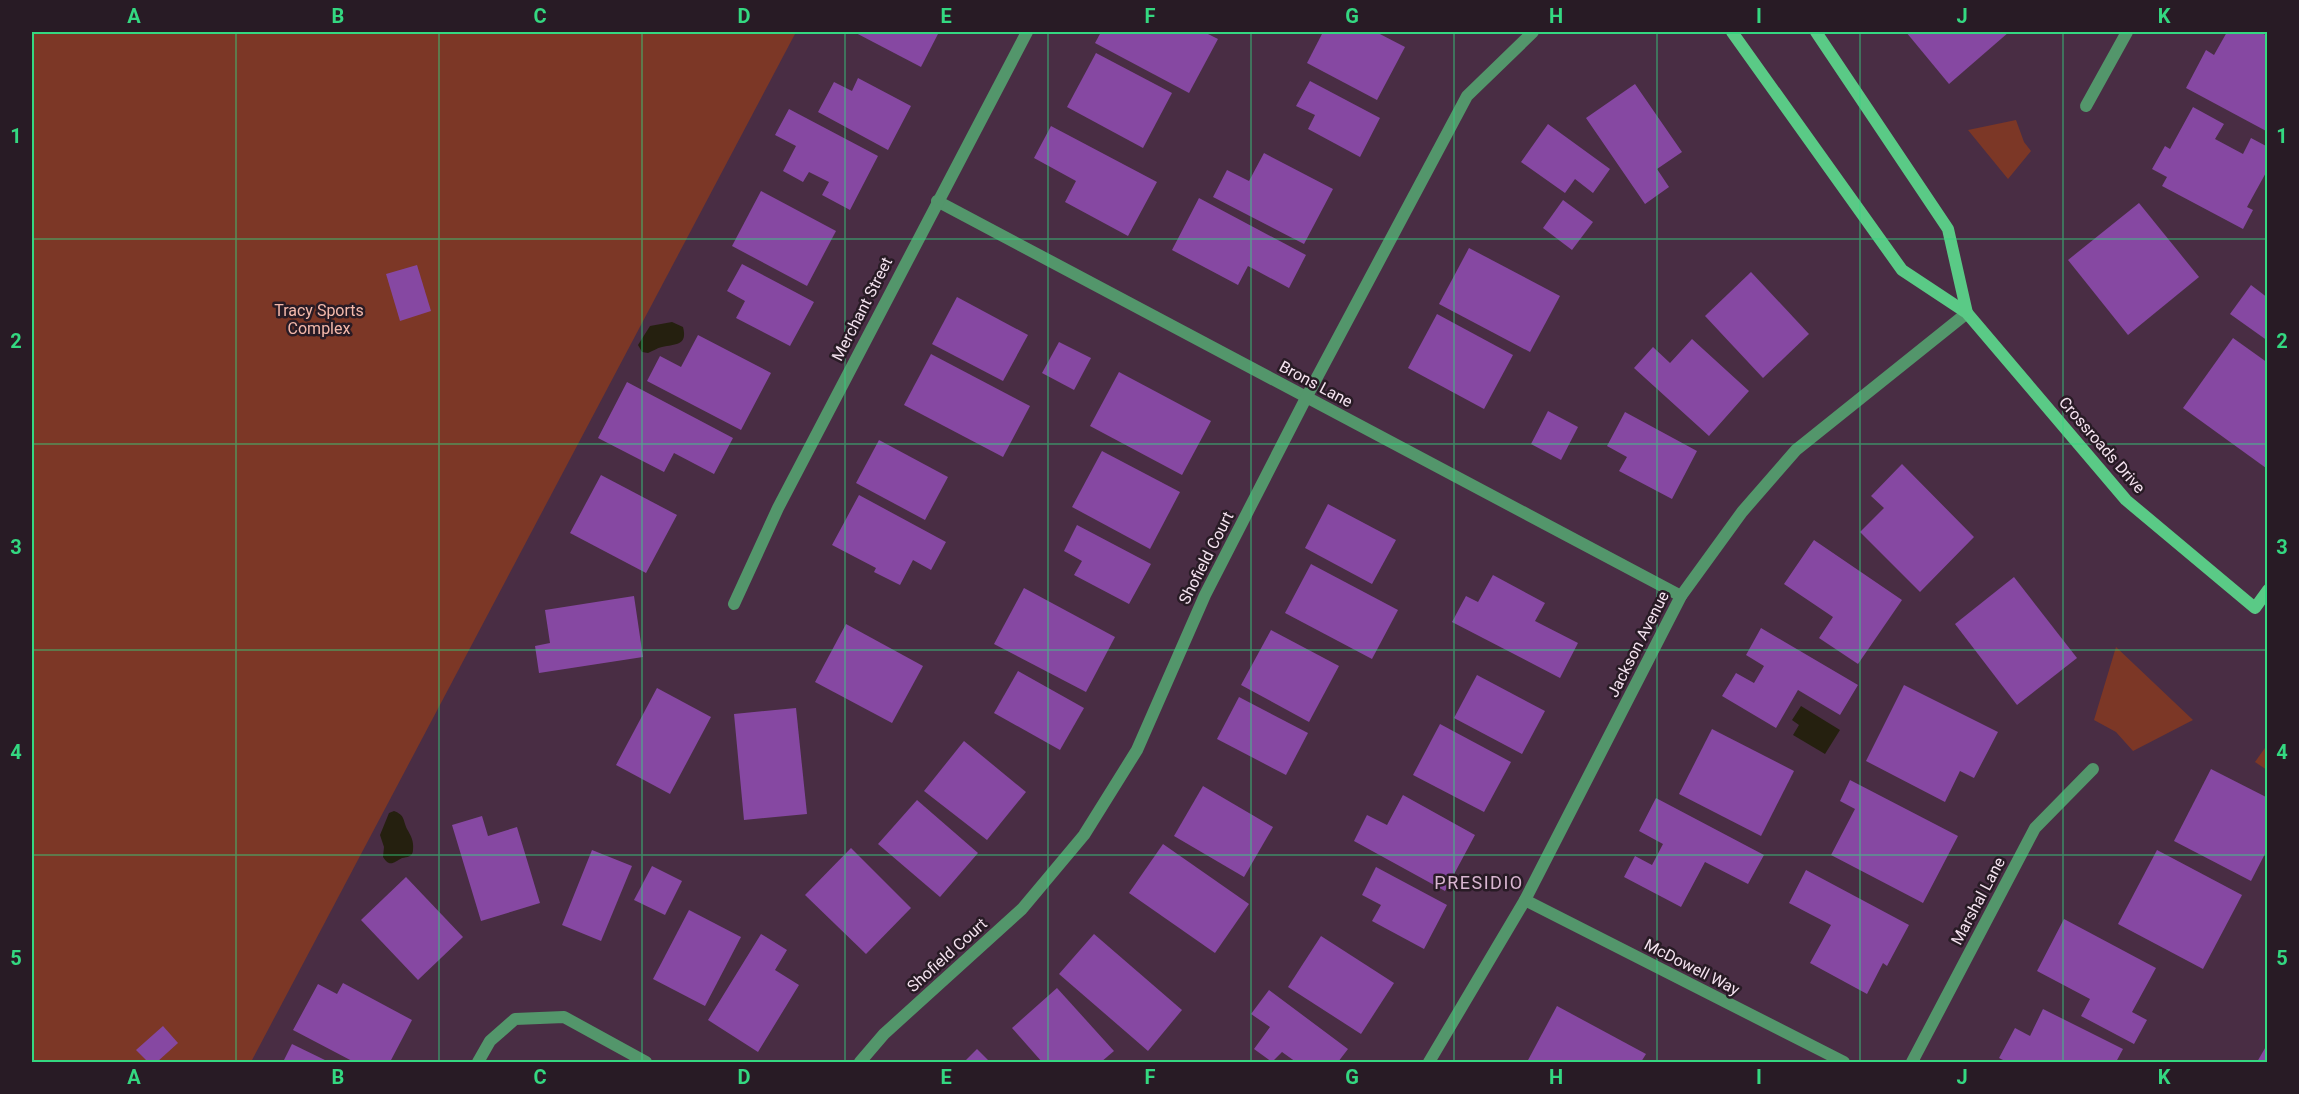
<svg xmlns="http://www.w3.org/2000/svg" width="2299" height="1094" font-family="Roboto,sans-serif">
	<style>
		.green { fill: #7c3726 }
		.water { fill: #25200f }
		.building { fill: #8648a2 }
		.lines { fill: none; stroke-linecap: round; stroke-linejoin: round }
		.street { stroke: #53966b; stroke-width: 12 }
		.secondary { stroke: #5aca86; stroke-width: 12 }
		.grid { fill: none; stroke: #34d881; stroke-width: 1.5; stroke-opacity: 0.55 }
		.labels { text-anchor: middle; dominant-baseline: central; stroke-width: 5; stroke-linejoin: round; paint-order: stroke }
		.street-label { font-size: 16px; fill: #f5e3f0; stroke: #281b25 }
		.park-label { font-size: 16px; fill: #f4b9ab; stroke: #281b25 }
		.neighbourhood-label { font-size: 18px; letter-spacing: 1.5px; fill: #d9b6d1; stroke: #281b25 }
		.neatline { fill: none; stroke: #34d881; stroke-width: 2 }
		.grid-label { font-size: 20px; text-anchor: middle; font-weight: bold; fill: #34d881 }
	</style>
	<rect width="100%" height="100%" fill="#492d44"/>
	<g class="green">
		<path d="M32 32H796L251 1062H32Z"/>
		<path d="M2016 120 2024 142 2031 151 2008 179 1968 130Z"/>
		<path d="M2116 647 2193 720 2133 751 2116 732 2094 720Z"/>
		<path d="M2267 745V770L2255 762Z"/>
	</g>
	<g class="water">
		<path d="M672 322 683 327C688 346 675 344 662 347 657 348 653 351 648 353L642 352 638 345 650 326Z"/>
		<path d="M1801 706 1840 730 1825 754 1793 735 1799 725 1792 720Z"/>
		<path d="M394 811C405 815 403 820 407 829 411 836 414 841 413 850 413 857 407 857 402 858 394 862 390 868 383 857L384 847 380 835 389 813Z"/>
	</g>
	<g class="building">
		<path d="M854 32H939L921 67Z"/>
		<path d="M1101 32H1204L1218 39 1189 93 1095 43Z"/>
		<path d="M1323 32H1376L1405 47 1377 100 1307 63Z"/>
		<path d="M1906 32H2009L1949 84Z"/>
		<path d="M2227 32H2259L2268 36V132L2186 88 2206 50 2214 55Z"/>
		<path d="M1096 53 1172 93 1143 148 1067 107Z"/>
		<path d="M858 78 911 106 888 150 818 112 834 82 852 91Z"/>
		<path d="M1310 81 1380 118 1360 157 1308 129 1315 115 1296 106Z"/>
		<path d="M1635 84 1682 152 1657 169 1669 187 1645 204 1586 118Z"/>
		<path d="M2193 107 2224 124 2215 139 2243 154 2251 138 2268 147V169L2247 207 2253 210 2243 229 2162 186 2167 177 2152 169 2165 146 2170 149Z"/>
		<path d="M789 109 878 156 850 210 822 195 829 182 809 172 803 182 783 171 796 146 775 135Z"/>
		<path d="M1548 124 1610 169 1593 193 1575 179 1565 193 1521 162Z"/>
		<path d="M1051 126 1157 182 1128 236 1065 202 1076 181 1034 158Z"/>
		<path d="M1264 153 1333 189 1304 244 1213 197 1227 170 1249 181Z"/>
		<path d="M761 191 836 231 807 286 732 246Z"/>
		<path d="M1199 198 1306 255 1289 288 1248 266 1238 285 1172 250Z"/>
		<path d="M1563 200 1593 222 1572 250 1543 228Z"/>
		<path d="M2139 203 2199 277 2128 335 2068 260Z"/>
		<path d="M1469 248 1560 296 1530 352 1439 304Z"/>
		<path d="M742 264 814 302 790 346 736 318 745 301 727 291Z"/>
		<path d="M417 265 431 311 400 321 386 274Z"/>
		<path d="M1751 272 1809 334 1763 378 1705 316Z"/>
		<path d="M2251 285 2268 298V341L2230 314Z"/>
		<path d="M957 297 1028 335 1003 381 932 344Z"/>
		<path d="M1437 314 1513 355 1484 409 1408 368Z"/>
		<path d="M698 335 771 373 741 430 647 381 660 356 681 367Z"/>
		<path d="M2233 338 2268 363 2266 468 2183 408Z"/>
		<path d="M1692 339 1749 391 1709 436 1634 368 1653 347 1670 363Z"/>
		<path d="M1059 342 1091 358 1074 390 1042 373Z"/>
		<path d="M931 354 1030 406 1003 457 904 405Z"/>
		<path d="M1119 372 1211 421 1182 475 1090 426Z"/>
		<path d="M627 382 733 438 714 474 674 453 664 472 598 438Z"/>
		<path d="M1548 411 1578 427 1561 460 1531 444Z"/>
		<path d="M1625 412 1697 451 1672 499 1619 471 1627 457 1607 446Z"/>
		<path d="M879 440 948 477 925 520 856 483Z"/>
		<path d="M1102 451 1180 492 1150 549 1072 507Z"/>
		<path d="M1902 464 1974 537 1920 592 1860 532 1884 508 1871 496Z"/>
		<path d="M601 475 677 515 646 573 570 533Z"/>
		<path d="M859 495 946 542 931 570 913 560 900 585 874 572 876 568 832 545Z"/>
		<path d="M1328 504 1396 540 1372 584 1305 548Z"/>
		<path d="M1077 525 1151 564 1129 604 1074 575 1082 561 1064 551Z"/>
		<path d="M1814 540 1902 600 1858 664 1819 638 1833 617 1784 584Z"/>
		<path d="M1311 564 1398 610 1372 659 1285 613Z"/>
		<path d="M1493 575 1545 603 1535 621 1578 643 1560 678 1452 622 1466 596 1478 602Z"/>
		<path d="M2014 577 2077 658 2017 705 1955 624Z"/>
		<path d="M1024 588 1115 637 1086 692 994 644Z"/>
		<path d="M634 596 643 657 539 673 535 646 550 643 545 610Z"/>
		<path d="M846 624 923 666 892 723 815 682Z"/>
		<path d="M1761 628 1858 685 1840 715 1798 690 1776 728 1722 696 1736 673 1754 683 1764 666 1746 655Z"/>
		<path d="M1271 630 1339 666 1309 722 1241 685Z"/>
		<path d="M1018 671 1084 708 1060 750 994 713Z"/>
		<path d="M1477 675 1545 711 1522 754 1454 718Z"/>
		<path d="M1904 685 1998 732 1974 778 1960 771 1945 802 1866 761Z"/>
		<path d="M657 688 711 717 670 794 616 765Z"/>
		<path d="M1239 697 1308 733 1286 775 1217 739Z"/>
		<path d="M796 708 807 814 744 820 734 714Z"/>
		<path d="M1440 724 1511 762 1484 812 1413 775Z"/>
		<path d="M1712 729 1794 771 1761 836 1679 794Z"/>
		<path d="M964 741 1026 792 987 840 924 791Z"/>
		<path d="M2211 769 2268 798V848L2251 881 2174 841Z"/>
		<path d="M1850 780 1958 836 1923 903 1831 855 1855 809 1840 801Z"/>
		<path d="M1203 786 1273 827 1244 877 1174 836Z"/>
		<path d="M1403 795 1475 835 1445 891 1354 841 1367 815 1387 825Z"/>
		<path d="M1656 798 1764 855 1748 884 1705 862 1681 907 1624 877 1635 856 1652 865 1663 844 1639 831Z"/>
		<path d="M917 800 978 853 940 897 878 844Z"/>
		<path d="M482 816 488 836 517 827 540 903 481 921 452 825Z"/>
		<path d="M1163 844 1249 904 1215 953 1129 893Z"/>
		<path d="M851 848 911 908 866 954 805 895Z"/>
		<path d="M592 850 632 866 601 941 562 925Z"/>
		<path d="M2157 850 2242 895 2203 969 2118 924Z"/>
		<path d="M652 866 682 881 665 915 634 900Z"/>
		<path d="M1376 867 1447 905 1424 949 1372 921 1381 905 1362 895Z"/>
		<path d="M1806 870 1909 925 1887 966 1883 963 1867 994 1810 963 1831 925 1789 903Z"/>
		<path d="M406 877 463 937 418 980 361 920Z"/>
		<path d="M689 910 741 937 705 1006 653 979Z"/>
		<path d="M2064 919 2156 968 2132 1012 2147 1020 2134 1044 2081 1016 2090 999 2037 971Z"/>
		<path d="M761 934 787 950 775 970 799 985 758 1052 708 1020Z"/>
		<path d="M1094 934 1182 1010 1148 1051 1059 974Z"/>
		<path d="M1321 936 1394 983 1361 1034 1288 987Z"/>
		<path d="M343 983 412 1020 390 1062H354L293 1030 318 984 337 994Z"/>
		<path d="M1057 988 1114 1051 1101 1062H1042L1012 1028Z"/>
		<path d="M1269 990 1348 1049 1338 1062H1296L1282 1052 1272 1062 1254 1049 1270 1027 1251 1014Z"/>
		<path d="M1557 1006 1646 1054 1641 1062H1527Z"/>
		<path d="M2043 1009 2123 1049 2116 1062H2002L2003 1060 1999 1058 2015 1028 2030 1036Z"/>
		<path d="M163 1026 178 1043 157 1062H148L136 1050Z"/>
		<path d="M2268 1043V1062H2257Z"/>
		<path d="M292 1044 329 1062H283Z"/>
		<path d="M977 1049 990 1062H964Z"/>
	</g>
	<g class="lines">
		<g class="street">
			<path d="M2086 106 2127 32"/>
			<path d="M937 201 1681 596"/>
			<path d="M734 604 778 508 1027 32"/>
			<path d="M1525 900 1844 1062"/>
			<path d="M478 1062 490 1041 515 1019 564 1017 646 1062"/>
			<path d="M860 1062 884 1034 1022 909 1084 835 1137 750 1205 595 1306 398 1467 96 1533 32"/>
			<path d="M1429 1062 1525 900 1681 596 1742 512 1796 450 1967 313"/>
			<path d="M1912 1062 2035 828 2093 769"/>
		</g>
		<g class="secondary">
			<path d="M1732 32 1902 270 1967 313 2126 500 2255 608 2268 590"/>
			<path d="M1816 32 1948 229 1967 313"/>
		</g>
	</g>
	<path class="grid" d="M236 32V1062M439 32V1062M642 32V1062M845 32V1062M1048 32V1062M1251 32V1062M1454 32V1062M1657 32V1062M1860 32V1062M2063 32V1062M32 239H2268M32 444H2268M32 650H2268M32 855H2268"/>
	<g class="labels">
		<g class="street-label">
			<text transform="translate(862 309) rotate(-63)">Merchant Street</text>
			<text transform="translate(1316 384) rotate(28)">Brons Lane</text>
			<text transform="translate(2102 445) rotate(49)">Crossroads Drive</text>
			<text transform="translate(1206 558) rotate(-63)">Shofield Court</text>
			<text transform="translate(1638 644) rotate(-63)">Jackson Avenue</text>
			<text transform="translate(1978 901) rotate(-62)">Marshal Lane</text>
			<text transform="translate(947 955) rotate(-42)">Shofield Court</text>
			<text transform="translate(1692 967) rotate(27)">McDowell Way</text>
		</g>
		<g class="park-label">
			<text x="319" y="310">Tracy Sports<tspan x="319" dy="18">Complex</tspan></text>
		</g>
		<g class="neighbourhood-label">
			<text x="1479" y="882">PRESIDIO</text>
		</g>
	</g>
	<rect width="2299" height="1094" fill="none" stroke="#281b25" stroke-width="66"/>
	<rect x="33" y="33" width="2233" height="1028" class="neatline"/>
	<g class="grid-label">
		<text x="134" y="23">A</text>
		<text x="338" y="23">B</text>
		<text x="540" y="23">C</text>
		<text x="744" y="23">D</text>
		<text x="946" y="23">E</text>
		<text x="1150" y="23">F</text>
		<text x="1352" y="23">G</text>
		<text x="1556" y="23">H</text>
		<text x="1759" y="23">I</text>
		<text x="1962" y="23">J</text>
		<text x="2164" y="23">K</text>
		<text x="16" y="143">1</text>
		<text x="2282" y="143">1</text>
		<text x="16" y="348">2</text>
		<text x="2282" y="348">2</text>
		<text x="16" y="554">3</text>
		<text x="2282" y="554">3</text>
		<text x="16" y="759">4</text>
		<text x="2282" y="759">4</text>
		<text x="16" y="965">5</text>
		<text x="2282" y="965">5</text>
		<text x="134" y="1084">A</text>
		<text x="338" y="1084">B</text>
		<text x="540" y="1084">C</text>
		<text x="744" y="1084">D</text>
		<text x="946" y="1084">E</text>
		<text x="1150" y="1084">F</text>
		<text x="1352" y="1084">G</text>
		<text x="1556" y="1084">H</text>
		<text x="1759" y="1084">I</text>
		<text x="1962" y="1084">J</text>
		<text x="2164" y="1084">K</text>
	</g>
</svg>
